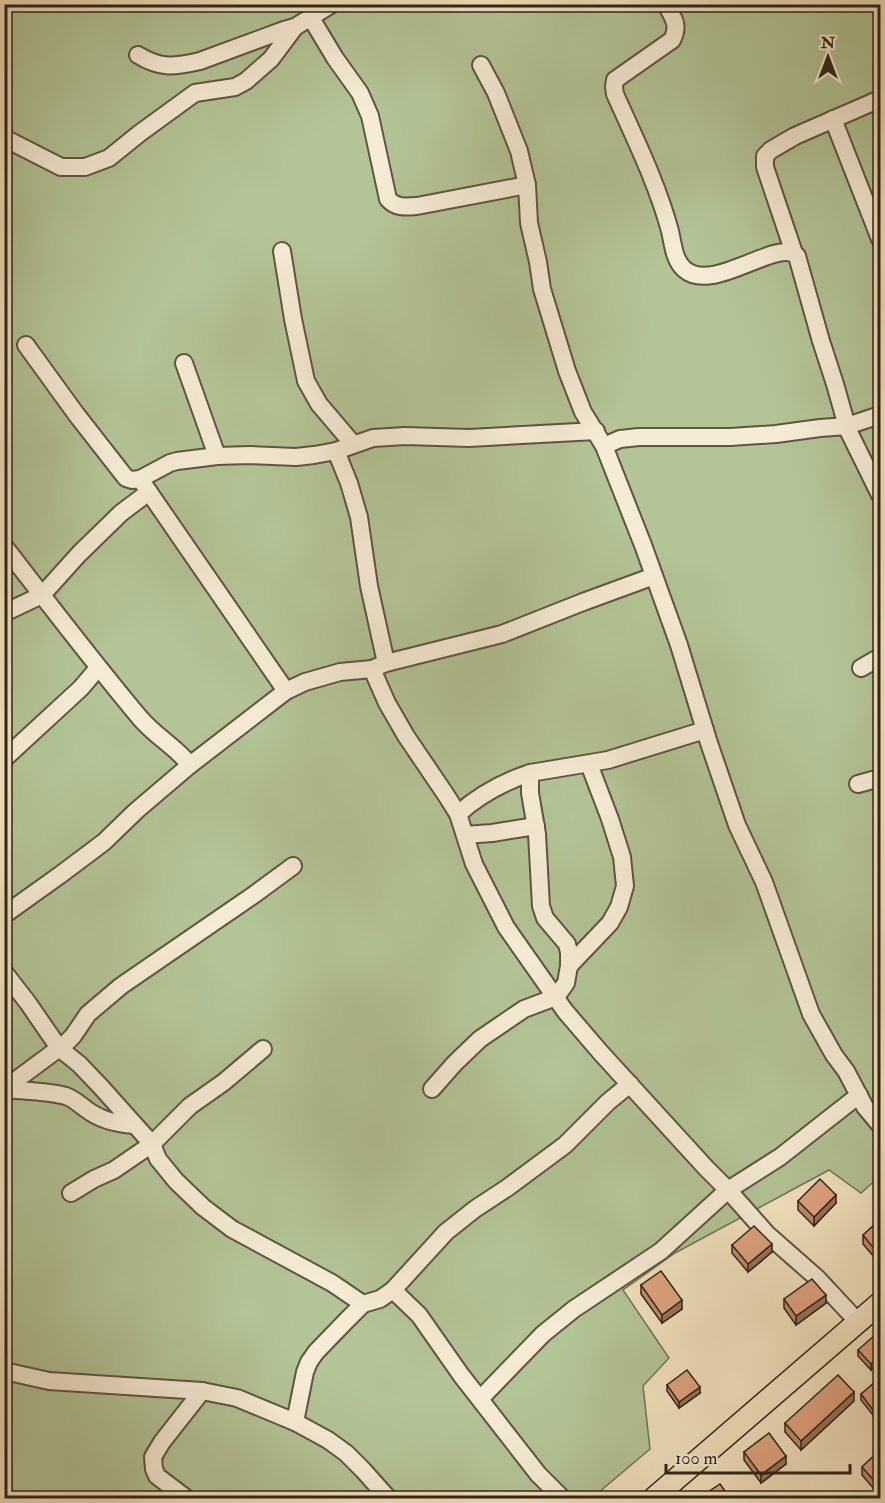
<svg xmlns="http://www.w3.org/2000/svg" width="885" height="1503" font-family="'IM FELL Double Pica',serif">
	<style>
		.green { fill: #b3c496; stroke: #717458; stroke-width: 1.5 }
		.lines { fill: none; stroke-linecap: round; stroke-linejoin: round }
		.minor-casing { stroke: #605443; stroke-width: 20 }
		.major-casing { stroke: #2f241a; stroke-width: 24 }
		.minor { stroke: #f6ecd5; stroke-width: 16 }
		.major { stroke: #f1e2be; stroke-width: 21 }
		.wall { fill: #bf8c6e; stroke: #2f241a; stroke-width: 1.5 }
		.shaded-wall { fill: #9b725a; stroke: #2f241a; stroke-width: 1.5 }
		.building { fill: #dea380; stroke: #2f241a; stroke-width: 1.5 }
	</style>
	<rect width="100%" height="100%" fill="#f1e2be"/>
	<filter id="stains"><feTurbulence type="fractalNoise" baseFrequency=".00333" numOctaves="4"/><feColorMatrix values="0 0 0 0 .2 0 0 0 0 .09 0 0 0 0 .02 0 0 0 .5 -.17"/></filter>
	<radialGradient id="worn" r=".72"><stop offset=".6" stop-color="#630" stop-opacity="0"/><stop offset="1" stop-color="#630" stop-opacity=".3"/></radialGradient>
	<path class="green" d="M5 5H880V1176L861 1193 829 1170 675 1253 623 1290 669 1358 643 1386 650 1449 592 1498H5Z"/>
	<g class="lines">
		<g class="minor-casing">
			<g id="minor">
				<path d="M666 4C673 18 680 25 672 40L615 80 614 87 615 94C635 139 657 183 670 231 673 244 674 260 684 269 713 295 777 237 797 256L821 341 835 384 848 430 880 495"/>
				<path d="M311 18 335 58 360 93 370 116 388 199C396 208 405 207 417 206L527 185"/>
				<path d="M138 55C161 69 174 67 200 61L284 30 295 27"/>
				<path d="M481 65 496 93 519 151 527 185 529 223 538 262 542 289 567 371 583 412 604 446 643 545 679 645 708 740 737 825 764 882 811 1014 834 1055 846 1071 865 1107 880 1125"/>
				<path d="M833 119 880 239"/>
				<path d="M4 138 61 167H85L109 158 140 133 195 93 235 87 246 81 271 59 295 27 332 4"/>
				<path d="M282 251 293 319 306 381 319 404 353 444"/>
				<path d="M794 253 765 167V156L771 150 795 136 880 99"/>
				<path d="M26 345 76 414 126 478 132 480 140 479 170 463 177 461 217 456 250 455 296 457 314 455 336 451 373 438 405 436 469 438 596 431"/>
				<path d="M184 363 217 456"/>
				<path d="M604 446 620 439 639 437H730L776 434 820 428 847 426 880 415"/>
				<path d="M336 451 349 483 359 517 369 586 386 663"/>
				<path d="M140 479 286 691 305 682 340 672 372 669 386 663 502 634 583 602 654 576"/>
				<path d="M4 546C49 604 93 662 140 718 155 736 176 747 190 765L136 811 104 842 60 875 4 915"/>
				<path d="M4 613 42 595 79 554 121 513 149 492"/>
				<path d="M861 668 880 657"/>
				<path d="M372 669 387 703 406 736 446 795 458 814 474 864 506 927 565 1011 601 1053 706 1168 728 1190 767 1234 817 1278 858 1322"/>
				<path d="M4 759 81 688 98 668"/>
				<path d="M190 765 286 691"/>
				<path d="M858 784 880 778"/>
				<path d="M458 814C479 795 503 782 530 773"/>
				<path d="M465 835 492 833 536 826"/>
				<path d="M569 966 610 923 619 907 625 886 622 857 610 819 589 764"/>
				<path d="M4 972 28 1003 59 1048 79 1064 101 1087 152 1144 158 1159 176 1181 203 1207 232 1229 332 1283 363 1304"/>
				<path d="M4 1089 66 1043 73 1036 88 1014 121 986 255 894 293 866"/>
				<path d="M5 1089C24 1091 48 1091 66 1096 74 1099 79 1104 86 1109 100 1120 117 1124 134 1125"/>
				<path d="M432 1089 455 1063 480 1039 524 1009 556 997 566 983 569 966V952L567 944 545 918 541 906 537 834 530 793V773L608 760 705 730"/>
				<path d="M71 1193 94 1179 114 1170 152 1144 190 1106 224 1082 263 1049"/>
				<path d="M393 1290 419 1315 461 1375 538 1474 562 1498"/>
				<path d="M4 1371 49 1381 202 1391 237 1398 295 1422 328 1440 346 1453 363 1470 388 1498"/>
				<path d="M480 1399 543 1334 574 1309 661 1251 728 1190 780 1157 859 1095"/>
				<path d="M295 1422 305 1372 309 1362 316 1352 346 1321 363 1304 380 1299 393 1290 446 1232 475 1209 507 1188 565 1145 608 1102 630 1084"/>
				<path d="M186 1498 157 1476 154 1469 153 1457 162 1442 202 1391"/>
			</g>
		</g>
		<g class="major-casing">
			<path id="major" d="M654 1498 880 1303"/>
		</g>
		<use href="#minor" class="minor"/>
		<use href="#major" class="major"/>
	</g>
	<g class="wall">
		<path d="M798 1201 836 1203 814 1226 798 1210Z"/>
		<path d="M880 1220V1264L863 1244V1235Z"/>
		<path d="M732 1245 772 1252 748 1272 732 1253Z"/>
		<path d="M641 1285 682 1309 662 1323 641 1294Z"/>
		<path d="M784 1299 826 1303 796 1325 784 1308Z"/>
		<path d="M880 1341 871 1370 858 1356V1350Z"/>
		<path d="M880 1378V1409L873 1415 861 1400V1394Z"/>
		<path d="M667 1385 700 1393 679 1408 667 1391Z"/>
		<path d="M854 1401 801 1450 785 1432V1423Z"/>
		<path d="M880 1450V1496L862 1475V1467Z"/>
		<path d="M744 1452 786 1464 761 1483 744 1460Z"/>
	</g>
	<g class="shaded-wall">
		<path d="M836 1195V1203L814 1226V1217Z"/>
		<path d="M772 1244V1252L748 1272V1264Z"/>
		<path d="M826 1295V1303L796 1325V1316Z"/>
		<path d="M682 1300V1309L662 1323V1315Z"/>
		<path d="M880 1355V1361L871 1370V1364Z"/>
		<path d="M700 1387V1393L679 1408V1402Z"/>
		<path d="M854 1392V1401L801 1450V1441Z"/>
		<path d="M880 1403V1409L873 1415V1410Z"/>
		<path d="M786 1456V1464L761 1483V1475Z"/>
	</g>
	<g class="building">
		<path d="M820 1179 836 1195 814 1217 798 1201Z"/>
		<path d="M880 1220V1256L863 1235Z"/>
		<path d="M754 1226 772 1244 748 1264 732 1245Z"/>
		<path d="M661 1271 682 1300 662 1315 641 1285Z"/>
		<path d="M812 1279 826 1295 796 1316 784 1299Z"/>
		<path d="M875 1335 880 1341V1355L871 1364 858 1350Z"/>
		<path d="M687 1370 700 1387 679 1402 667 1385Z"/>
		<path d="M838 1375 854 1392 801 1441 785 1423Z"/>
		<path d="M880 1378V1403L873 1410 861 1394Z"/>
		<path d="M769 1433 786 1456 761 1475 744 1452Z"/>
		<path d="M880 1450V1487L862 1467Z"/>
		<path d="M720 1484 730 1498H703L702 1496Z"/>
	</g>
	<rect width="885" height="1503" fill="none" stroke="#f1e2be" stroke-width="24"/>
	<rect x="6" y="6" width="873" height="1491" fill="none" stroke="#2f241a" stroke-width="3"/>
	<rect x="12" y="12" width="861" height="1479" fill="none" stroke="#2f241a" stroke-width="1.5"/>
	<g transform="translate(828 57)" stroke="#f6ecd5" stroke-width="4.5" paint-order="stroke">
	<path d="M0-4.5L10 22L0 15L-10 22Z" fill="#2f241a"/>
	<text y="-9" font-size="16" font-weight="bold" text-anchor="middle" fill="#2f241a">N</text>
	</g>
	<path d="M666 1464v9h184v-9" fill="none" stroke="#2f241a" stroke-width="3"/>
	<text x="675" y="1464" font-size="18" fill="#2f241a" stroke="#f6ecd5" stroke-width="4.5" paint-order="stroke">100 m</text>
	<rect width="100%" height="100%" filter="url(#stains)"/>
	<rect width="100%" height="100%" fill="url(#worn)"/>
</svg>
